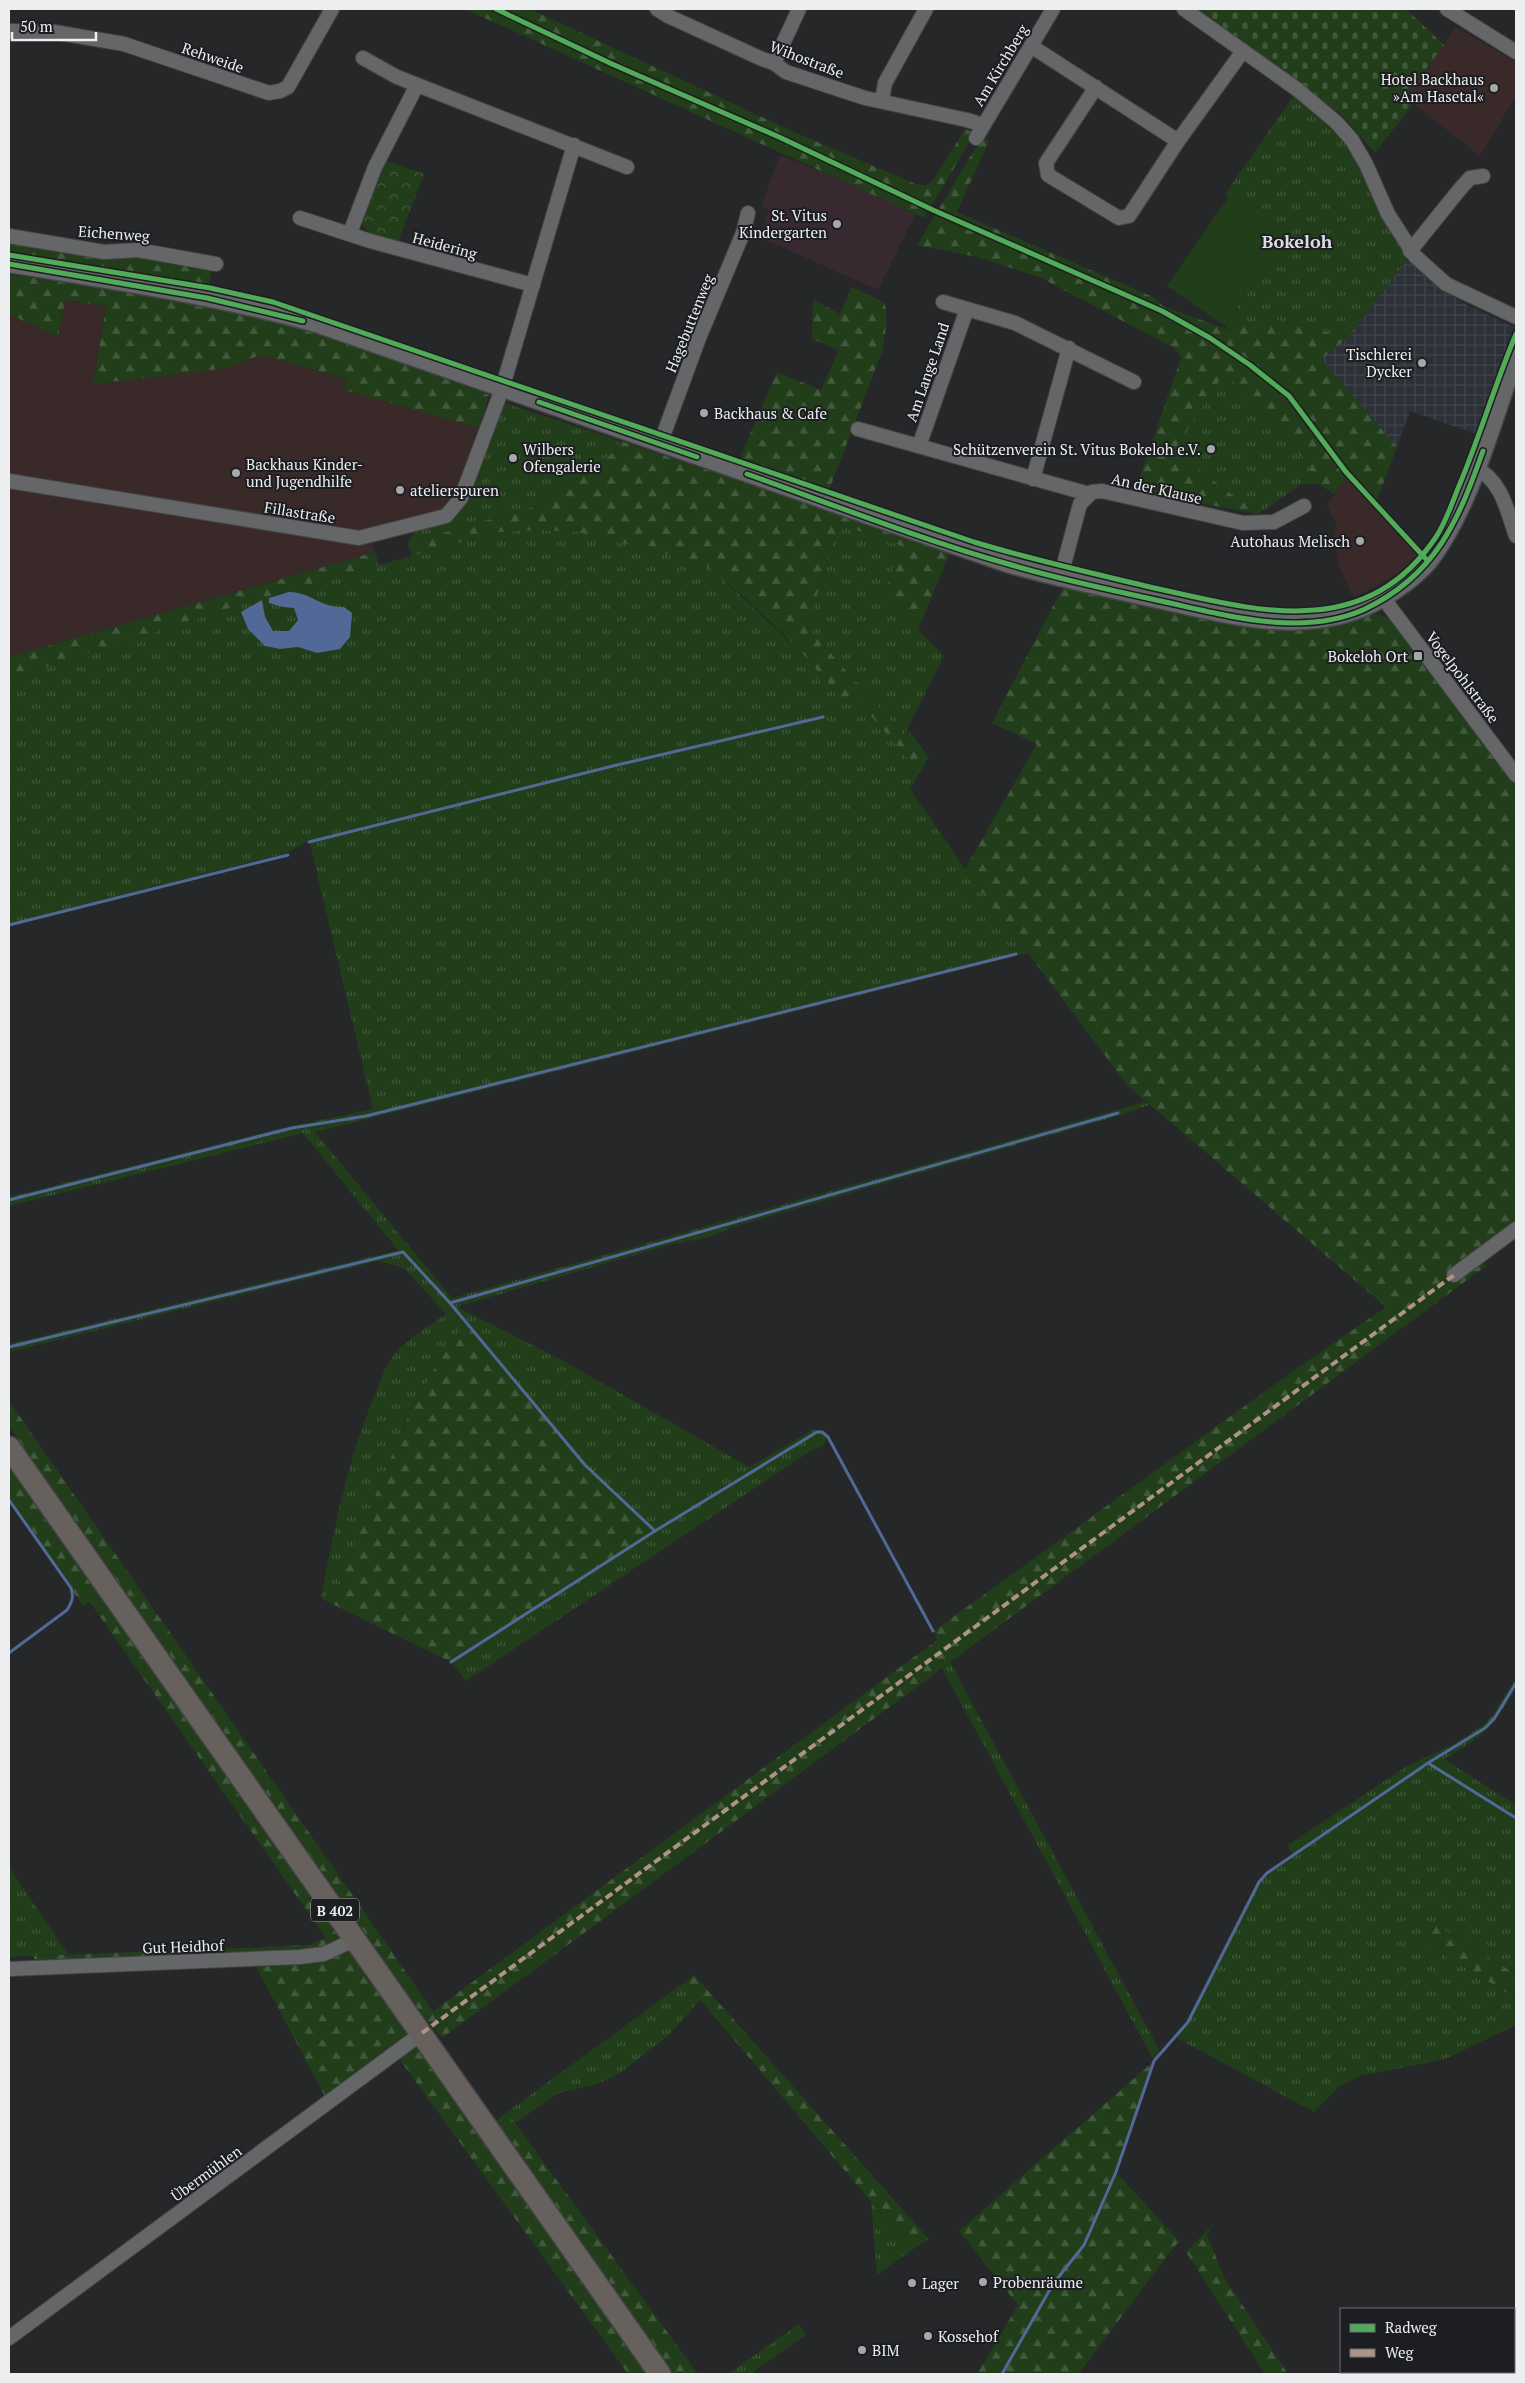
<svg xmlns="http://www.w3.org/2000/svg" width="1525" height="2383" font-family="'PT Serif',serif">
	<style>
		.commercial { fill: #392929 }
		.industrial { fill: url(#industrial-grid) }
		.education { fill: #382830 }
		.grass { fill: url(#grass-tufts) }
		.forest { fill: url(#forest-firs) }
		.cemetery { fill: url(#cemetery-stones) }
		.park { fill: url(#park-crowns) }
		.pitch { fill: #213d1a }
		.water { fill: #526897 }
		.lines { fill: none; stroke-linecap: round; stroke-linejoin: round }
		.stream { stroke: #526897; stroke-width: 3 }
		.minor-casing { stroke: #444446; stroke-width: 16 }
		.tertiary-casing { stroke: #444446; stroke-width: 19 }
		.primary-casing { stroke: #444446; stroke-width: 24 }
		.minor { stroke: #656667; stroke-width: 14 }
		.tertiary { stroke: #656667; stroke-width: 16 }
		.primary { stroke: #67615d; stroke-width: 21 }
		.quiet { stroke: #af9288; stroke-width: 4; stroke-dasharray: 8 4; stroke-linecap: butt }
		.cycleway-casing { stroke: #1c1e21; stroke-width: 8 }
		.cycleway { stroke: #51ab58; stroke-width: 5 }
		.poi-dot { fill: #a7a8aa; stroke: #1c1e21; stroke-width: 2 }
		.labels { text-anchor: middle; dominant-baseline: central; stroke-width: 4; stroke-linejoin: round; paint-order: stroke }
		.shield { fill: #1c1e21; stroke: #aeb0b2; stroke-width: 1 }
		.shield-label { font-size: 14px; font-weight: bold; fill: #eceef0 }
		.street-label { font-size: 15px; fill: #eceef0; stroke: #1c1e21 }
		.poi-label { font-size: 15px; fill: #eceef0; stroke: #1c1e21; text-anchor: start }
		.quarter-label { font-size: 18px; font-weight: bold; fill: #dbdee1; stroke: #1c1e21 }
	</style>
	<defs>
		<pattern id="industrial-grid" width="8" height="8" patternUnits="userSpaceOnUse" patternTransform="scale(1.25)"><rect width="8" height="8" fill="#2c3138"/><path d="M0 4h8M4 0v8" fill="none" stroke="#40454b"/></pattern>
		<pattern id="grass-tufts" width="24" height="20" patternUnits="userSpaceOnUse" patternTransform="scale(1.25)"><rect width="24" height="20" fill="#213d1a"/><path d="M3 7l-1-3M5 7V3M7 7l1-3M15 17l-1-3M17 17v-4M19 17l1-3" fill="none" stroke="#41593c"/></pattern>
		<pattern id="forest-firs" width="22" height="20" patternUnits="userSpaceOnUse" patternTransform="scale(1.25)"><rect width="22" height="20" fill="#213d1a"/><path d="M5 1l3.5 6h-7zM16 11l3.5 6h-7z" fill="#41593c"/></pattern>
		<pattern id="cemetery-stones" width="16" height="16" patternUnits="userSpaceOnUse" patternTransform="scale(1.25)"><rect width="16" height="16" fill="#213d1a"/><path d="M2 7V4a2 2 0 0 1 4 0v3zM10 15v-3a2 2 0 0 1 4 0v3z" fill="#41593c"/></pattern>
		<pattern id="park-crowns" width="20" height="18" patternUnits="userSpaceOnUse" patternTransform="scale(1.25)"><rect width="20" height="18" fill="#213d1a"/><path d="M2 6a3 3 0 1 1 6 0M12 15a3 3 0 1 1 6 0" fill="none" stroke="#41593c"/></pattern>
	</defs>
	<rect width="100%" height="100%" fill="#262729"/>
	<g class="commercial">
		<path d="M1456 27 1516 62V96L1480 156 1405 97Z"/>
		<path d="M64 300 106 306 93 384 228 368 260 355 347 379 344 390 479 428 462 478 451 501 441 514 368 533 375 552 9 657V314L58 337Z"/>
		<path d="M1347 478 1418 553 1398 574 1354 598 1338 564 1334 531 1338 529 1327 505Z"/>
	</g>
	<path class="industrial" d="M1409 257 1443 290 1467 305 1514 327 1476 434 1410 411 1397 447 1321 359 1349 337Z"/>
	<path class="education" d="M780 155 917 211 878 290 759 237 769 210 761 206Z"/>
	<g class="grass">
		<path d="M1295 94 1349 142 1409 257 1349 337 1270 318 1230 330 1225 326 1286 236 1225 194Z"/>
		<path d="M1224 373 1277 421 1319 484H1302L1258 514 1173 451Z"/>
		<path d="M504 403 621 441 610 455 533 507 408 543 416 528C436 522 454 521 465 502Z"/>
		<path d="M839 524 903 546 884 595 944 656 904 735 807 627Z"/>
		<path d="M542 530 577 532 700 562 717 574 800 651 837 693H851L920 772 910 789 965 869 1028 953 315 1132 452 1298 1145 1102 1149 1105 1118 1116 736 1226 706 1238 672 1244 459 1306V1308L562 1360 749 1467 814 1429 828 1437 823 1446 812 1450 466 1681 451 1662 654 1531 585 1465 466 1322 436 1366 412 1408 330 1603 321 1598C334 1529 347 1460 375 1395 380 1384 383 1370 390 1360 404 1340 427 1328 446 1314L404 1268 378 1261 9 1352V1344L398 1250 303 1133 9 1206V1197L278 1129 373 1109 309 840 287 853 9 924V679L251 601 496 532Z"/>
		<path d="M950 1662 1161 2053 1154 2061 942 1668Z"/>
		<path d="M1516 1678C1516 1690 1511 1696 1505 1706 1487 1733 1471 1744 1444 1759L1516 1805V1974L1437 1926 1426 1944 1516 1998V2025L1447 2058 1427 2063 1359 2076 1340 2086 1314 2112 1175 2037 1188 2022 1259 1882 1267 1873 1293 1855 1288 1845 1407 1766 1456 1743 1483 1725 1491 1717Z"/>
		<path d="M9 1867 68 1954 9 1957Z"/>
		<path d="M685 1982 700 2000 667 2037 620 2073 598 2084 559 2093 515 2123 507 2112Z"/>
		<path d="M871 2202 912 2250 877 2275Z"/>
		<path d="M799 2324 806 2335 753 2372 760 2374H728Z"/>
	</g>
	<g class="forest">
		<path d="M465 9H530L794 132 918 185H926L933 181 965 129 975 133 924 218Z"/>
		<path d="M982 137 989 141 957 212 1153 297 1163 306 1229 330 1270 318 1349 337 1321 359 1397 447 1377 500 1351 473 1334 494 1319 484 1277 421 1224 374 1174 451 1258 514 1135 491 1181 358 1174 348 1039 277 977 257 917 245Z"/>
		<path d="M9 239 31 243 212 266 209 284 9 252Z"/>
		<path d="M9 274C95 288 182 299 266 320 342 339 415 369 489 395L479 428 344 390 347 379 260 355 228 368 93 384 106 306 65 300 58 337 9 314Z"/>
		<path d="M852 287 885 303 887 322 882 352 829 490 739 460 777 372 821 390 839 350 812 339 813 299 840 314Z"/>
		<path d="M621 441 950 552 918 630 884 595 902 546 839 524 807 627 904 735 908 730 929 757 920 772 851 693 845 700C829 686 816 668 801 652 773 623 732 584 700 562L577 532 542 530 496 532 412 556 408 543 533 507 610 455Z"/>
		<path d="M375 552 379 565 251 601 9 679V657Z"/>
		<path d="M1065 583 1333 624C1353 618 1373 607 1391 620L1516 785V1229L1479 1257 1486 1266 442 2038 424 2017 9 1426V1401L433 2011 937 1640 933 1631 935 1630 1296 1369 1386 1307 1128 1086 965 869 1037 744 992 723Z"/>
		<path d="M466 1322 585 1465 655 1531 451 1662 330 1603 412 1408 436 1366Z"/>
		<path d="M9 1467 646 2374H628L395 2053 328 2102 252 1959 34 1968V1956L310 1945 326 1938 89 1601 83 1606 9 1500Z"/>
		<path d="M1436 1926 1516 1974V1998L1426 1944Z"/>
		<path d="M694 1975 929 2239 912 2250 685 1982Z"/>
		<path d="M1154 2061 1116 2172 1179 2241 1078 2374H977L1018 2305 959 2231Z"/>
		<path d="M507 2112 698 2374H670L493 2123Z"/>
		<path d="M1213 2224 1207 2235 1224 2277 1288 2374H1265L1186 2252Z"/>
		<path d="M1516 2325V2374H1464L1466 2372H1514V2327Z"/>
	</g>
	<path class="cemetery" d="M1201 9H1406L1444 45 1405 97 1413 104 1375 153 1342 115 1200 10Z"/>
	<path class="park" d="M385 160 424 174 398 242C384 237 362 235 361 218Z"/>
	<path class="pitch" d="M1229 196 1287 236 1225 326 1167 286Z"/>
	<path class="water" d="M289 592C311 592 320 608 344 607L352 613 350 637 340 649 317 653 298 647 280 649 265 646 248 629 241 612 262 600 265 617 273 631H289L298 620 294 608 283 607 269 603V598Z"/>
	<g class="lines">
		<g class="stream">
			<path d="M309 842 617 765 823 717"/>
			<path d="M9 925 288 855"/>
			<path d="M9 1200 292 1128 366 1116 1016 954"/>
			<path d="M450 1303 1118 1113"/>
			<path d="M9 1347 403 1252 450 1303 585 1465 655 1531"/>
			<path d="M9 1500 71 1588C74 1597 72 1602 67 1610L9 1653"/>
			<path d="M451 1662 655 1531 817 1432H822L828 1437 933 1631"/>
			<path d="M1428 1763 1485 1728 1494 1719 1516 1683"/>
			<path d="M1002 2374 1053 2284 1084 2245 1116 2172 1154 2061 1188 2022 1259 1882 1267 1873 1428 1763 1516 1818"/>
		</g>
		<g class="minor-casing">
			<g id="minor">
				<path d="M657 9 668 16 762 59 774 63 786 72 865 98 967 120 983 125"/>
				<path d="M1184 9 1298 90 1336 122 1352 140 1366 164 1388 214 1415 256 1446 284 1516 317"/>
				<path d="M1447 9 1516 52"/>
				<path d="M9 31 54 32 124 44 269 93 280 91 288 87 332 9"/>
				<path d="M1031 46 1178 141"/>
				<path d="M363 58 397 77 627 167"/>
				<path d="M774 63 799 9"/>
				<path d="M1096 87 1046 163 1048 175 1119 218 1129 216 1178 141 1243 51"/>
				<path d="M882 100 885 83 926 9"/>
				<path d="M976 138 1053 9"/>
				<path d="M300 218 370 241 533 285"/>
				<path d="M350 233 375 167 417 85"/>
				<path d="M9 236 104 252 138 250 216 264"/>
				<path d="M1410 251 1460 189 1470 178 1483 176"/>
				<path d="M943 302 1015 323 1134 382"/>
				<path d="M858 429 1089 494"/>
				<path d="M660 444 699 338 743 233 748 213"/>
				<path d="M919 446 967 309"/>
				<path d="M1476 468C1502 481 1507 511 1516 536"/>
				<path d="M1033 479 1069 348"/>
				<path d="M9 481 359 538 446 516 461 498 502 389 574 145"/>
				<path d="M1060 579 1080 504 1092 492 1102 491 1243 523 1274 522 1304 506"/>
				<path d="M1384 599 1516 775"/>
				<path d="M1454 1275 1516 1229"/>
				<path d="M9 1969 299 1957 324 1954 356 1939"/>
				<path d="M1514 2324 1516 2322"/>
				<path d="M9 2338 422 2033"/>
				<path d="M1459 2374 1462 2372"/>
			</g>
		</g>
		<g class="tertiary-casing">
			<path id="tertiary" d="M9 264C112 281 215 296 316 324L1007 564C1055 578 1104 588 1154 599 1236 617 1320 643 1395 591 1407 583 1420 573 1429 562 1470 510 1494 419 1516 357"/>
		</g>
		<g class="primary-casing">
			<path id="primary" d="M9 1447 660 2374"/>
		</g>
		<use href="#minor" class="minor"/>
		<use href="#tertiary" class="tertiary"/>
		<use href="#primary" class="primary"/>
		<path class="quiet" d="M422 2033 1454 1275"/>
		<g class="cycleway-casing">
			<g id="cycleway">
				<path d="M496 9 612 64 779 137 933 210 1162 311 1210 338 1250 365 1289 396 1346 472 1426 559"/>
				<path d="M9 255 210 288 273 302 974 542C1033 560 1091 573 1150 587 1254 610 1364 644 1436 537 1446 522 1452 503 1459 486 1480 436 1495 384 1516 334"/>
				<path d="M9 264 207 298 303 321"/>
				<path d="M539 402 697 457"/>
				<path d="M747 474C834 505 920 539 1008 564 1058 579 1110 590 1161 601 1225 615 1302 638 1365 609 1436 575 1458 521 1483 451"/>
			</g>
		</g>
		<use href="#cycleway" class="cycleway"/>
	</g>
	<g class="poi-dot">
		<circle cx="1494" cy="88" r="5"/>
		<circle cx="837" cy="224" r="5"/>
		<circle cx="1422" cy="363" r="5"/>
		<circle cx="704" cy="413" r="5"/>
		<circle cx="1211" cy="449" r="5"/>
		<circle cx="513" cy="458" r="5"/>
		<circle cx="236" cy="473" r="5"/>
		<circle cx="400" cy="490" r="5"/>
		<circle cx="1360" cy="541" r="5"/>
		<rect x="1413" y="651" width="10" height="10" rx="2.5"/>
		<circle cx="983" cy="2282" r="5"/>
		<circle cx="912" cy="2283" r="5"/>
		<circle cx="928" cy="2336" r="5"/>
		<circle cx="862" cy="2350" r="5"/>
	</g>
	<g class="labels">
		<rect class="shield" x="311" y="1898.5" width="48" height="23" rx="4"/>
		<g class="shield-label">
			<text x="335" y="1910">B 402</text>
		</g>
		<g class="street-label">
			<text transform="translate(213 57) rotate(19)">Rehweide</text>
			<text transform="translate(807 59) rotate(21)">Wihostraße</text>
			<text transform="translate(1000 65) rotate(-59)">Am Kirchberg</text>
			<text transform="translate(114 233) rotate(4)">Eichenweg</text>
			<text transform="translate(445 245) rotate(15)">Heidering</text>
			<text transform="translate(689 323) rotate(-68)">Hagebuttenweg</text>
			<text transform="translate(927 372) rotate(-71)">Am Lange Land</text>
			<text transform="translate(1157 488) rotate(13)">An der Klause</text>
			<text transform="translate(300 512) rotate(9)">Fillastraße</text>
			<text transform="translate(1463 677) rotate(53)">Vogelpohlstraße</text>
			<text transform="translate(183 1946) rotate(-2)">Gut Heidhof</text>
			<text transform="translate(206 2173) rotate(-36)">Übermühlen</text>
		</g>
		<g class="poi-label">
			<text x="1484" y="79" text-anchor="end">Hotel Backhaus<tspan x="1484" dy="17">»Am Hasetal«</tspan></text>
			<text x="827" y="215" text-anchor="end">St. Vitus<tspan x="827" dy="17">Kindergarten</tspan></text>
			<text x="1412" y="354" text-anchor="end">Tischlerei<tspan x="1412" dy="17">Dycker</tspan></text>
			<text x="714" y="413">Backhaus &amp; Cafe</text>
			<text x="523" y="449">Wilbers<tspan x="523" dy="17">Ofengalerie</tspan></text>
			<text x="1201" y="449" text-anchor="end">Schützenverein St. Vitus Bokeloh e.V.</text>
			<text x="246" y="464">Backhaus Kinder-<tspan x="246" dy="17">und Jugendhilfe</tspan></text>
			<text x="410" y="490">atelierspuren</text>
			<text x="1350" y="541" text-anchor="end">Autohaus Melisch</text>
			<text x="1408" y="656" text-anchor="end">Bokeloh Ort</text>
			<text x="993" y="2282">Probenräume</text>
			<text x="922" y="2283">Lager</text>
			<text x="938" y="2336">Kossehof</text>
			<text x="872" y="2350">BIM</text>
		</g>
		<g class="quarter-label">
			<text x="1297" y="241">Bokeloh</text>
		</g>
	</g>
	<rect width="1525" height="2383" fill="none" stroke="#eceef0" stroke-width="20"/>
	<rect x="1340" y="2308" width="175" height="65" fill="#1c1e21" stroke="#6f7174"/>
	<rect x="1350" y="2324" width="25" height="8" fill="#51ab58" stroke="#6f7174"/>
	<text x="1385" y="2333" font-size="15" fill="#eceef0">Radweg</text>
	<rect x="1350" y="2349" width="25" height="8" fill="#af9288" stroke="#6f7174"/>
	<text x="1385" y="2358" font-size="15" fill="#eceef0">Weg</text>
	<path d="M12 32v8h84v-8" fill="none" stroke="#eceef0" stroke-width="2.5"/>
	<text x="20" y="32" font-size="15" fill="#eceef0" stroke="#1c1e21" stroke-width="4" paint-order="stroke">50 m</text>
</svg>
